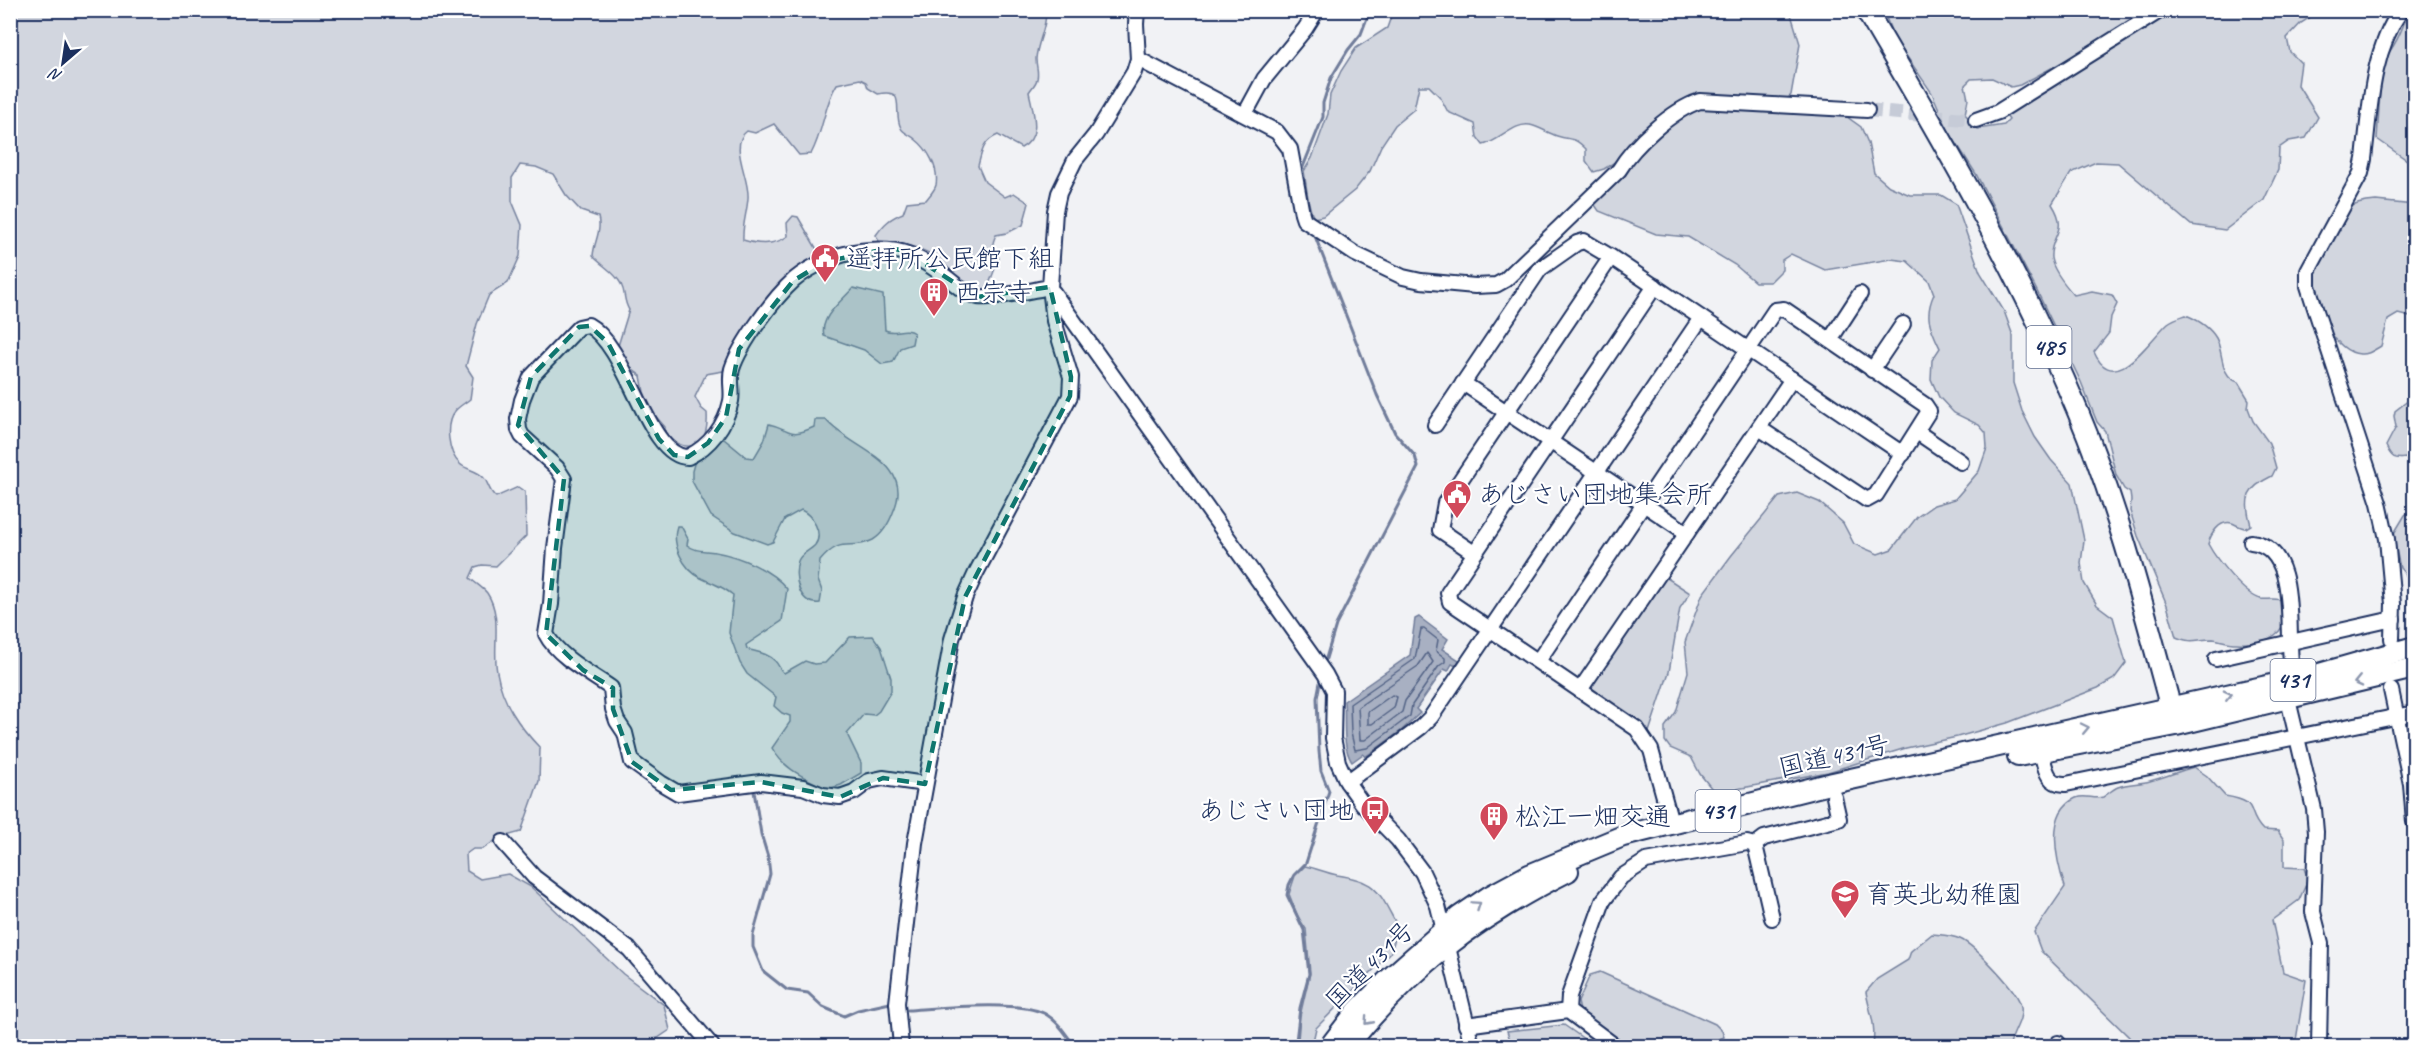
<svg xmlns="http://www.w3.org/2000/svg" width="2425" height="1057" font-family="Caveat,'Klee One',sans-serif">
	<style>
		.green { fill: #d2d6df; stroke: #76829e; stroke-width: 1.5 }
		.water { fill: #a8b0c2; stroke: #707c9a; stroke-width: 1.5 }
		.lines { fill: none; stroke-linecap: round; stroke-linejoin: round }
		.shore { stroke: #536386; stroke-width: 1.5 }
		.stream { stroke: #707c9a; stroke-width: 3 }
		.minor-tunnel { stroke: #c6cbd7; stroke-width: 14; stroke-dasharray: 14 7; stroke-linecap: butt }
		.minor-casing { stroke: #1b2f5e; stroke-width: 18 }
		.highway-casing { stroke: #1b2f5e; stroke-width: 24 }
		.minor { stroke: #fff; stroke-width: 14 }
		.highway { stroke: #fff; stroke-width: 20 }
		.oneway { stroke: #8d97ae }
		.marked { fill: #0f766e; fill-opacity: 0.2; stroke: #0f766e; stroke-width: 4.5; stroke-dasharray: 12 8; stroke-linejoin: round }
		.labels { text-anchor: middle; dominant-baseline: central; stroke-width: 4.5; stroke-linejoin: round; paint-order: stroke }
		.shield { fill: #fff; stroke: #5f6d8e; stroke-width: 1.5 }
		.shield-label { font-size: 24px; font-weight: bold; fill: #1b2f5e }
		.poi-label { font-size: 26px; fill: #1b2f5e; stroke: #fff; text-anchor: start }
		.street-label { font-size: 26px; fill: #1b2f5e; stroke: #fff }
	</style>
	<rect width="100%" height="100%" fill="#f1f2f5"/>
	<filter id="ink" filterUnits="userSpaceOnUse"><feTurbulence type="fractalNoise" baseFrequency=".0167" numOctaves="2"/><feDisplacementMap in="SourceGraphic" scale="12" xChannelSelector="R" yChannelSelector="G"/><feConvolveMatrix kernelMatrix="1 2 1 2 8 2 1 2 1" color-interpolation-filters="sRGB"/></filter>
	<g filter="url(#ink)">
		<g class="green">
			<path d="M1046 10C1047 28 1037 42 1036 59 1036 66 1039 72 1037 79 1036 84 1032 87 1029 92 1033 112 1043 137 1021 148L998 135C983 141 982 151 978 166L985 182 1005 197 1014 193 1029 203 1023 225 1007 233 996 235C991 245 992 249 999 258L988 287 983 291C962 290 954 271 938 259 922 246 898 243 879 242L876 235C884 224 890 218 903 213L907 202 926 200C929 196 935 190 936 185 939 168 928 149 915 139 911 135 903 133 901 128 892 111 908 88 878 94L868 88 866 82 860 79 837 84C824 104 824 130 811 154L799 155 774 124 755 133 747 131C728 145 750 178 748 198 747 213 742 225 743 240 759 245 774 246 788 236L787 223 793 216 798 217 819 253 818 260 804 268 729 370 706 374 695 397 701 408 707 413C709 445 692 456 665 436V427L652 412 644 392 641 376 629 367 618 346 629 310C623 300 626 294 621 284 615 272 602 266 593 256 594 241 602 232 598 217L581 211 566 195 553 174 536 167 520 165 512 178V201L522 225 520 256 508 283 489 295 477 324 466 366 473 377 470 399C465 403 458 407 455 411 444 424 448 453 460 464 466 470 478 470 484 478 489 484 489 492 496 497L518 487 525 492 526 536 496 566 482 565 475 567 470 578C475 583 483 588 487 593 503 617 492 646 497 672 502 702 519 726 540 748L539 781 521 832 499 838 483 849H473L466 854 467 871 480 879 508 874 531 887 623 974 664 1005 670 1030 658 1038 619 1046H11L10 11Z"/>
			<path d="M1883 10 2143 11 2088 48 2020 85 2011 87 1992 78 1971 79 1965 85 1968 99 1965 114 1978 129 2004 125 2009 120 2005 114 2067 74 2172 11H2320L2301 23 2287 38 2290 52 2301 63 2298 85 2318 117 2306 138 2289 141 2279 148 2278 170 2264 200 2225 230 2191 225 2118 163 2096 162 2071 173 2052 204C2070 232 2049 235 2051 258 2053 270 2066 286 2074 295L2092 291 2112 295 2117 304 2111 317 2109 333 2094 352C2114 398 2150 339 2168 323 2173 319 2180 317 2186 315 2198 320 2209 326 2216 338 2224 352 2219 376 2238 382L2249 400 2248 408 2253 421 2269 443 2276 468 2272 476C2247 488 2243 498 2251 525L2246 528C2241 528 2237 525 2232 523 2219 520 2211 534 2208 544 2216 559 2244 595 2261 599 2267 600 2273 598 2280 600 2295 634 2266 645 2236 643 2228 643 2220 640 2213 639 2195 639 2194 644 2176 637L2167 605 2138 536 2130 511 2131 500 2130 493 2124 489 2116 475 2105 431 2097 422 2081 382 2036 289 1976 174 1948 130 1932 93 1894 38Z"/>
			<path d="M1393 11H1790L1800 44 1791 95 1785 101 1696 98 1618 160 1604 169 1594 172 1586 161V149C1573 136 1573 141 1557 136 1548 133 1539 127 1530 125 1514 122 1499 142 1483 145L1477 137 1475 124 1448 112 1440 97 1429 86H1419L1414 109 1395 125 1381 146 1370 171 1355 190 1323 216 1314 218C1308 210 1306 182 1304 171L1312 158 1328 114 1330 95 1341 71 1356 48 1387 28Z"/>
			<path d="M2408 11H2414V165L2377 139 2382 61C2395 47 2403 29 2408 11Z"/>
			<path d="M1702 104 1831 114 1847 117 1861 127 1868 143 1874 173 1889 186 1910 195H1941L1956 204 1980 272 2004 311 2013 336V383L2022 411 2035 437 2051 460 2072 483 2084 540 2081 563 2084 583 2097 605 2113 617 2126 663 2114 679 2098 688 2007 723 1957 737 1906 748 1828 772 1726 791 1712 789 1700 774 1691 757 1670 748 1665 741V727L1676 712 1688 672 1685 642 1702 595 1731 556 1779 497 1797 493 1819 502 1843 523 1854 544 1878 554 1892 549 1917 517 1934 505 1955 499 1979 471 1987 448 1986 433 1979 425 1954 413 1939 397 1931 379 1932 360 1940 348C1930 327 1924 316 1934 294L1929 281 1907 261 1891 259 1825 270 1791 254 1782 260V270L1770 282H1755L1735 265 1688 237 1656 234 1599 211 1593 202C1624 165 1656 122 1702 104Z"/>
			<path d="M2376 201 2414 205V318L2398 314 2388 320 2381 346C2374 350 2368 355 2360 354 2334 352 2315 308 2315 285 2314 266 2323 251 2332 234 2345 209 2347 203 2376 201Z"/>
			<path d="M853 288 883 295 885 330C895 335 904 326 914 333L912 344 900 348 893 362 882 364 864 350 824 336C819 317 842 301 853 288Z"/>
			<path d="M2414 396V458C2398 457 2394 464 2386 446L2396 427 2394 416 2395 411Z"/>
			<path d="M815 420H826C850 449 915 461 894 510 890 521 883 534 873 540 849 552 843 534 820 561L818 580 822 591 820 603C799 606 793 577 798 561 801 553 810 551 815 545 824 533 812 515 801 510L785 519 773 542 767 544 735 532 711 516 692 481V471L696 457 717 440 724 439 746 457 754 458 764 441 769 424C792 429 788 439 814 427Z"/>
			<path d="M2414 509V585L2400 568 2393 535 2405 515Z"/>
			<path d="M677 526H681L688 539 687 545C696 552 704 550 715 552 739 556 772 570 787 589L782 621 746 645 747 649C756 652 768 653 775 661 779 665 779 669 784 673L805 661 814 664 825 663 850 637 873 636 881 647 891 678V691L879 711 874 715 864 714 847 734 861 763V773L841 785 827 789C806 778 784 770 772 748L790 722V716L782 713 774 706 776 697 747 674 740 663 729 633 733 595C719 584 715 585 701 578 683 569 671 544 677 526Z"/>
			<path d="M1664 576 1690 593 1680 608 1669 672 1649 732 1592 688V682Z"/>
			<path d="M2194 767 2207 776 2225 796C2262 802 2244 811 2263 830L2278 831 2284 840V867L2304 868 2308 880 2299 900 2272 920 2283 972 2306 980 2295 1046H2134L2129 1037 2041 951 2034 932 2065 887C2057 863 2044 812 2076 798 2085 794 2095 800 2103 797 2108 794 2113 789 2118 787 2128 783 2140 784 2150 781 2165 777 2179 771 2194 767Z"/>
			<path d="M1305 866C1316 868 1326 873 1337 875 1379 881 1379 893 1398 927L1391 952 1316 1028 1312 1046H1293L1298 1040 1300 1016 1310 973 1306 929 1298 917 1289 894 1295 876Z"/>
			<path d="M1932 934C1942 935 1951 935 1960 939 1974 945 2020 992 2021 1007 2023 1021 2012 1032 2010 1046H1873C1876 1023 1870 1014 1866 992L1877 979 1908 960 1911 951Z"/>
			<path d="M1600 972 1715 1024 1722 1031 1724 1037 1704 1046H1623L1580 1011 1578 1002 1590 975Z"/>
			<path d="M1564 1025 1594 1046H1512L1507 1031Z"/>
		</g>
		<path class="water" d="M1419 617 1448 639 1442 649 1459 660 1456 666 1452 664 1448 671 1444 669 1416 709 1420 713 1402 730 1365 757 1363 754 1352 762C1341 746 1346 719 1344 701L1410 655 1415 619Z"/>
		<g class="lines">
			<g class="shore">
				<path d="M1421 629H1424L1438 640 1436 651 1445 658V662L1439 666 1412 705 1410 716 1367 748 1355 750 1351 733 1350 704 1415 659Z"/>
				<path d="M1427 653 1433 662 1405 701 1402 712 1365 740H1360L1358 707 1418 666Z"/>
				<path d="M1392 695 1397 697 1394 708 1372 724H1368V712Z"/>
			</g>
			<g class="stream">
				<path d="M1307 204 1301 172 1323 117V103L1331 78 1348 50 1361 34 1370 10"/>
				<path d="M1313 231 1377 395 1395 433 1415 456 1418 467 1336 625 1324 665"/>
				<path d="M754 791 761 834 768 857 770 874 753 935V947L763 971 787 990 808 993 823 1007 844 1016 858 1010 890 1003"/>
				<path d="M908 1010C939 1008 1022 999 1047 1015 1059 1022 1066 1035 1075 1046"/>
				<path d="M1292 1046 1296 1041 1300 1008 1309 974 1304 930 1287 895 1289 885 1294 875 1306 863 1329 791 1321 771 1319 751 1317 698 1321 677"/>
			</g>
			<path class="minor-tunnel" d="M1867 110 1976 120"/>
			<g class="minor-casing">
				<g id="minor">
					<path d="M1138 59 1277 132 1290 149 1302 214 1304 220 1355 254 1403 277 1421 281 1475 286 1496 285 1505 280 1619 170C1634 145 1672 110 1700 101L1867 110"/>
					<path d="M1245 114 1264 79 1305 29 1317 10"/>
					<path d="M1976 120 1998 112 2161 10"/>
					<path d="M1655 286 1448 593 1450 602 1637 729 1651 750 1671 822"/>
					<path d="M1053 292 1325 674 1334 691 1333 738 1338 762 1347 782 1362 803 1398 840 1422 872 1438 906 1472 1046"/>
					<path d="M1830 340 1860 294"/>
					<path d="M1872 370 1903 324"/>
					<path d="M1463 383 1687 533"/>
					<path d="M1435 425 1540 269 1577 243 1584 241 1611 257 1903 454"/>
					<path d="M1917 432 1961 462"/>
					<path d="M2251 542C2292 546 2289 607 2290 639"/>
					<path d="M1474 553 1440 530 1445 503 1611 257"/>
					<path d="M2392 639 2393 604 2387 539 2379 503 2315 308 2308 286V271L2361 173 2364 159C2370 109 2371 53 2401 10"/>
					<path d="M2290 645 2291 665"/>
					<path d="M2216 659 2393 619"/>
					<path d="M1538 661 1775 310 1784 309 1925 405 1929 411 1876 495 1867 500 1759 428"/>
					<path d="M1580 690 1792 379"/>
					<path d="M2391 690 2411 784 2414 822"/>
					<path d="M2290 708 2314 809 2316 832 2313 912 2321 943 2319 1046"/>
					<path d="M2041 751C2045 766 2046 785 2066 784L2414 713"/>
					<path d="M1347 782 1421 727 1431 717 1701 318"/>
					<path d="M925 784 883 778 869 781 854 792 840 797 823 795 803 787 761 782 678 793 661 783 632 762 625 733 617 721 613 709 611 688C591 674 557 656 546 634L551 604 555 548 564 479 557 468 522 436 519 430 518 419 522 400 531 377 579 327 588 325C629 347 647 458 688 457 710 446 726 425 731 401 733 391 729 379 732 369 740 344 774 298 794 280 812 265 837 254 860 251 901 245 919 256 951 281 958 287 968 295 978 297 995 299 1032 290 1050 287"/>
					<path d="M503 842 534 877 629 949 712 1046"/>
					<path d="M1772 918 1755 845 1764 838 1839 819 1834 797"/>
					<path d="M1568 1011 1569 996 1603 901 1621 877 1646 861 1747 843 1755 845"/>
					<path d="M1466 1025 1568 1011 1615 1046"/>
					<path d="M2058 1043 2060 1046"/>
					<path d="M901 1046 897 1003 915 843 952 639 965 597 976 573 1070 396 1071 377 1054 321 1050 287 1055 211 1059 193 1075 160 1096 134 1134 72 1138 59 1136 24 1137 10"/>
				</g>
			</g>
			<g class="highway-casing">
				<g id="highway">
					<path d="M1866 10C1943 141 2020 272 2078 412 2120 512 2146 617 2174 720"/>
					<path d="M2018 756 2176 725 2414 668"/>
					<path d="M1330 1046 1357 1011 1388 980 1459 917 1490 896 1529 875 1623 836 1833 783 2312 676 2414 647"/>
					<path d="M1347 1046C1411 966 1477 917 1568 871"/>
				</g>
			</g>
			<use href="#minor" class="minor"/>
			<use href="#highway" class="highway"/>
		</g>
		<defs><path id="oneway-chevron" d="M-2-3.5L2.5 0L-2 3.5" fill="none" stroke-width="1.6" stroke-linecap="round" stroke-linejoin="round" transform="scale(1.5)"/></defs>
		<g class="oneway">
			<use href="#oneway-chevron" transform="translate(2358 682) rotate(167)"/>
			<use href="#oneway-chevron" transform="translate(2228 695) rotate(-13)"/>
			<use href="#oneway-chevron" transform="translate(2085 728) rotate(-12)"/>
			<use href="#oneway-chevron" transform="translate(1477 905) rotate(-34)"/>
			<use href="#oneway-chevron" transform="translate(1368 1021) rotate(132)"/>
		</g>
	</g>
	<path class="marked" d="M890 248 905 251 977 297 1050 287 1071 377 1070 396 965 597 925 784 883 778 840 797 761 782 671 790 632 762 613 709V688L583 670 546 634 564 479 518 425 531 377 579 327 590 326 608 343 659 439 674 455 688 457 708 443 726 417 739 349 793 281 824 262Z"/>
	<defs>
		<g id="civic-pin" transform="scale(1.5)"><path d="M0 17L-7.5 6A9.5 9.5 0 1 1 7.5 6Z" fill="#d1495b" stroke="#fff"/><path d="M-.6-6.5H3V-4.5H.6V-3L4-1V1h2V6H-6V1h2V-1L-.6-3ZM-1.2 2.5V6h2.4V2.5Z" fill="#fff"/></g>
		<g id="building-pin" transform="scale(1.5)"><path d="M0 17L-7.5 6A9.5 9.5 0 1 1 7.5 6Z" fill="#d1495b" stroke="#fff"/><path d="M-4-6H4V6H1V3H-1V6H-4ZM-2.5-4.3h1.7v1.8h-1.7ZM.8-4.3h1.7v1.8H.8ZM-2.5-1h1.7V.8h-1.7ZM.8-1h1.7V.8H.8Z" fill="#fff"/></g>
		<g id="bus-pin" transform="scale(1.5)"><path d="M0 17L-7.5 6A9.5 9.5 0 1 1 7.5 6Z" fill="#d1495b" stroke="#fff"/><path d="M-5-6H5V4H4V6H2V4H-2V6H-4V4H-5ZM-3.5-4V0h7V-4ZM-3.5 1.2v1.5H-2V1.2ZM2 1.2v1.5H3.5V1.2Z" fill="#fff"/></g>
		<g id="school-pin" transform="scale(1.5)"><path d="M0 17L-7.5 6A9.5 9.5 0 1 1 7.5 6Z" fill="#d1495b" stroke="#fff"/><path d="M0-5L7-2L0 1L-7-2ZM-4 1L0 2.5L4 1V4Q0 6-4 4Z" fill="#fff"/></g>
	</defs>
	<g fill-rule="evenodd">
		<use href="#civic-pin" x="825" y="258"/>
		<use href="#building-pin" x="934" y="292"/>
		<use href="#civic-pin" x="1457" y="494"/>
		<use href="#bus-pin" x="1375" y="810"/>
		<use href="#building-pin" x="1494" y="816"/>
		<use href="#school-pin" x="1845" y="894"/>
	</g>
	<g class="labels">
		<g class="shield">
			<rect x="2026.5" y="326" width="45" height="42" rx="4.5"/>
			<rect x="2270.5" y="659" width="45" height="42" rx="4.5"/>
			<rect x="1695.5" y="790" width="45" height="42" rx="4.5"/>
		</g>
		<g class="shield-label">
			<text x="2049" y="347">485</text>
			<text x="2293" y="680">431</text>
			<text x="1718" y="811">431</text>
		</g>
		<g class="poi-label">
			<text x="846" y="258">遥拝所公民館下組</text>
			<text x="955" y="292">西宗寺</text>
			<text x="1478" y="494">あじさい団地集会所</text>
			<text x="1354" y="810" text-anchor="end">あじさい団地</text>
			<text x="1515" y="816">松江一畑交通</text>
			<text x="1866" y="894">育英北幼稚園</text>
		</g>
		<g class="street-label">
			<text transform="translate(1834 756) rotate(-13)">国道431号</text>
			<text transform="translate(1370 965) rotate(-45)">国道431号</text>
		</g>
	</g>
	<rect width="2425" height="1057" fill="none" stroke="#fff" stroke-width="36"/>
	<rect x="18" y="18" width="2389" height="1021" fill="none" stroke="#1b2f5e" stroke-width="2" filter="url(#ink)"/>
	<g transform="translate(63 63) rotate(209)" stroke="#ffffff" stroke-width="4.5" paint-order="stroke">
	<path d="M0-4.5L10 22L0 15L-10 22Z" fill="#1b2f5e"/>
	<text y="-9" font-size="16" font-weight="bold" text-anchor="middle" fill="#1b2f5e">N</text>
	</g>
</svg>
